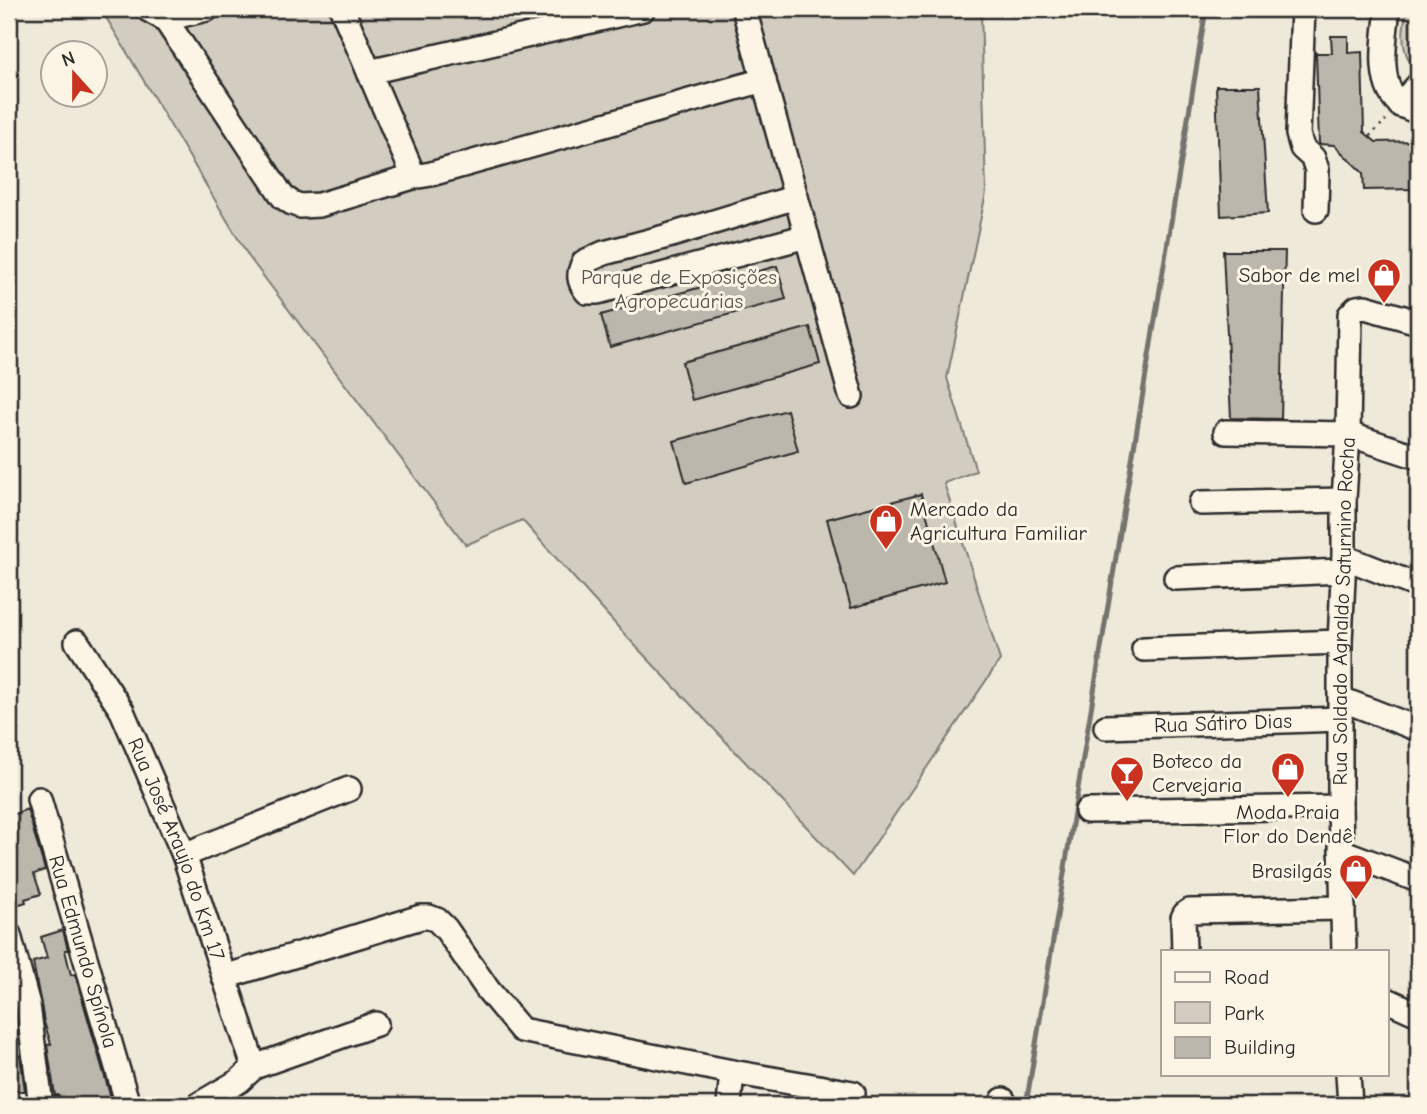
<svg xmlns="http://www.w3.org/2000/svg" width="1427" height="1114" font-family="'Comic Neue',sans-serif">
	<style>
		.green { fill: #d2cdc0; stroke: #7e7c76; stroke-width: 2 }
		.lines { fill: none; stroke-linecap: round; stroke-linejoin: round }
		.stream { stroke: #75736d; stroke-width: 5 }
		.building { fill: #bcb7ac; stroke: #2b2b2b; stroke-width: 2 }
		.minor-casing { stroke: #2b2b2b; stroke-width: 28 }
		.path { stroke: #2b2b2b; stroke-width: 2.5; stroke-dasharray: 2 5; stroke-linecap: butt }
		.minor { stroke: #fcf5e5; stroke-width: 23 }
		.labels { text-anchor: middle; dominant-baseline: central; stroke-width: 6; stroke-linejoin: round; paint-order: stroke }
		.poi-label { font-size: 21px; fill: #2b2b2b; stroke: #fcf5e5; text-anchor: end }
		.park-label { font-size: 21px; fill: #555450; stroke: #fcf5e5 }
		.street-label { font-size: 21px; fill: #2b2b2b; stroke: #fcf5e5 }
	</style>
	<rect width="100%" height="100%" fill="#efe9da"/>
	<filter id="ink" filterUnits="userSpaceOnUse"><feTurbulence type="fractalNoise" baseFrequency=".0143" numOctaves="2"/><feDisplacementMap in="SourceGraphic" scale="14" xChannelSelector="R" yChannelSelector="G"/><feConvolveMatrix kernelMatrix="1 2 1 2 8 2 1 2 1" color-interpolation-filters="sRGB"/></filter>
	<g filter="url(#ink)">
		<g class="green">
			<path d="M101 9H981L986 193 947 378 976 471 944 483 1000 660 853 876 628 638 522 520 466 545 249 257Z"/>
			<path d="M1410 9H1418V69C1401 61 1399 22 1410 9Z"/>
		</g>
		<g class="lines">
			<path class="stream" d="M1026 1105 1206 9"/>
		</g>
		<g class="building">
			<path d="M1331 36H1348V53L1362 52 1364 132 1376 142 1418 141V189L1364 190 1363 173 1334 145 1319 144 1316 53H1332Z"/>
			<path d="M1216 86H1260L1268 213 1221 216Z"/>
			<path d="M1223 251H1285L1281 419 1231 418Z"/>
			<path d="M777 266 786 299 610 347 601 315Z"/>
			<path d="M810 327 820 364 692 400 682 362Z"/>
			<path d="M787 410 798 451 686 483 674 441Z"/>
			<path d="M921 494 945 582 851 608 827 519Z"/>
			<path d="M27 809 45 870 34 874 41 894 25 899 26 902 13 906 9 892V819L12 815Z"/>
			<path d="M63 930 68 950H65L71 975 75 974 113 1105H61L58 1095 55 1096 47 1045 51 1044 44 1022 33 962 47 958 41 937Z"/>
			<path d="M20 1055 25 1091H9V1056Z"/>
		</g>
		<g class="lines">
			<g class="minor-casing">
				<g id="minor">
					<path d="M147 9 165 19 207 9"/>
					<path d="M342 9 409 165 413 177 431 174 764 80"/>
					<path d="M744 9 851 396"/>
					<path d="M1303 9 1298 134 1302 148 1313 158 1317 170 1316 210"/>
					<path d="M1388 9C1385 36 1375 88 1402 105 1407 108 1413 110 1418 111"/>
					<path d="M165 19 283 197 292 203 300 206 319 205 413 177"/>
					<path d="M369 72 643 9"/>
					<path d="M1400 105 1418 85"/>
					<path d="M796 197 668 236 604 253 584 262C578 274 578 281 587 292H598L807 236"/>
					<path d="M1226 432 1348 434 1418 457"/>
					<path d="M1201 503 1344 500"/>
					<path d="M1344 557 1418 586"/>
					<path d="M1176 578 1342 571"/>
					<path id="s1" d="M77 642 122 711 184 855 254 1067"/>
					<path d="M1144 649 1340 642"/>
					<path d="M1341 699 1418 729"/>
					<path id="s2" d="M1106 727 1340 719"/>
					<path id="s3" d="M39 799 128 1105"/>
					<path d="M1087 811 1340 807"/>
					<path d="M1341 851 1418 880"/>
					<path d="M184 855 349 789"/>
					<path d="M9 935 28 1005 41 1105"/>
					<path d="M1184 951 1183 918 1185 914 1189 911 1343 908"/>
					<path id="s4" d="M1344 951 1340 807V642L1344 557V500L1348 434 1350 315 1357 308 1365 307 1418 322"/>
					<path d="M224 977 421 917H429L437 920 446 929 488 990 521 1030 732 1072 853 1093"/>
					<path d="M1387 1000 1418 1014"/>
					<path d="M1348 1074 1350 1105"/>
					<path d="M198 1105 239 1081 254 1067 376 1024"/>
					<path d="M729 1105 732 1072"/>
					<path d="M1002 1105 1003 1100"/>
				</g>
			</g>
			<path class="path" d="M1370 136 1386 120"/>
			<use href="#minor" class="minor"/>
		</g>
	</g>
	<defs>
		<g id="shop-pin" transform="scale(1.75)"><path d="M0 17L-7.5 6A9.5 9.5 0 1 1 7.5 6Z" fill="#c8321e" stroke="#fcf5e5"/><path d="M-5-2.5h2.3a2.7 3.5 0 0 1 5.4 0H5L5.5 6h-11ZM-1.5-2.5h3a1.5 2.3 0 0 0-3 0Z" fill="#fff"/></g>
		<g id="bar-pin" transform="scale(1.75)"><path d="M0 17L-7.5 6A9.5 9.5 0 1 1 7.5 6Z" fill="#c8321e" stroke="#fcf5e5"/><path d="M-6-5H6L.8 .8V4.5H3.5V6h-7V4.5H-.8V.8Z" fill="#fff"/></g>
	</defs>
	<g fill-rule="evenodd">
		<use href="#shop-pin" x="1384" y="275"/>
		<use href="#shop-pin" x="886" y="521"/>
		<use href="#shop-pin" x="1288" y="769"/>
		<use href="#bar-pin" x="1127" y="773"/>
		<use href="#shop-pin" x="1356" y="871"/>
	</g>
	<g class="labels">
		<g class="poi-label">
			<text x="1360" y="275">Sabor de mel</text>
			<text x="910" y="509" text-anchor="start">Mercado da<tspan x="910" dy="24">Agricultura Familiar</tspan></text>
			<text x="1152" y="761" text-anchor="start">Boteco da<tspan x="1152" dy="24">Cervejaria</tspan></text>
			<text x="1288" y="812" text-anchor="middle">Moda Praia<tspan x="1288" dy="24">Flor do Dendê</tspan></text>
			<text x="1332" y="871">Brasilgás</text>
		</g>
		<g class="park-label">
			<text x="679" y="277">Parque de Exposições<tspan x="679" dy="24">Agropecuárias</tspan></text>
		</g>
		<g class="street-label">
			<text stroke="none"><textPath href="#s4" startOffset="340">Rua Soldado Agnaldo Saturnino Rocha</textPath></text>
			<text stroke="none"><textPath href="#s2" startOffset="117">Rua Sátiro Dias</textPath></text>
			<text stroke="none"><textPath href="#s1" startOffset="231">Rua José Araujo do Km 17</textPath></text>
			<text stroke="none"><textPath href="#s3" startOffset="159">Rua Edmundo Spínola</textPath></text>
		</g>
	</g>
	<rect width="1427" height="1114" fill="none" stroke="#fcf5e5" stroke-width="35"/>
	<rect x="18" y="18" width="1392" height="1079" fill="none" stroke="#2b2b2b" stroke-width="2.5" filter="url(#ink)"/>
	<rect x="1161" y="950" width="228" height="126" fill="#fcf5e5" stroke="#a8a49b" stroke-width="2"/>
	<rect x="1175" y="972" width="35" height="10" fill="#fcf5e5" stroke="#a8a49b" stroke-width="2"/>
	<text x="1224" y="984" font-size="21" fill="#2b2b2b">Road</text>
	<rect x="1175" y="1002" width="35" height="21" fill="#d2cdc0" stroke="#a8a49b" stroke-width="2"/>
	<text x="1224" y="1020" font-size="21" fill="#2b2b2b">Park</text>
	<rect x="1175" y="1037" width="35" height="21" fill="#bcb7ac" stroke="#a8a49b" stroke-width="2"/>
	<text x="1224" y="1054" font-size="21" fill="#2b2b2b">Building</text>
	<g transform="translate(74 74) rotate(339)"><circle r="33" fill="#fcf5e5" stroke="#a8a49b" stroke-width="2"/>
	<path d="M0-5L12 26L0 18L-12 26Z" fill="#c8321e"/>
	<text y="-10" font-size="19" font-weight="bold" text-anchor="middle" fill="#2b2b2b">N</text>
	</g>
</svg>
